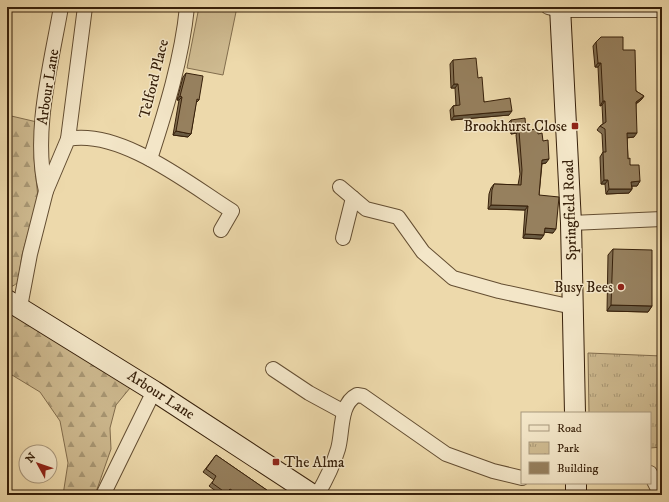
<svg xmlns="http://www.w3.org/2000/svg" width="669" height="502" font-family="'IM FELL DW Pica',serif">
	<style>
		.green { fill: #ceba90; stroke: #826d4d }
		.forest { fill: url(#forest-firs); stroke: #826d4d }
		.park { fill: url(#park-tufts); stroke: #826d4d }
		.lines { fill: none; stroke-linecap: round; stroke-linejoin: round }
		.street-casing { stroke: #644e32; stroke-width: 16 }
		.secondary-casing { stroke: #37200a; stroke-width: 22 }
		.street { stroke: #f3e6c8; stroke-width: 14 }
		.secondary { stroke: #f3e6c8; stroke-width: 20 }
		.wall { fill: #816e51; stroke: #37200a }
		.shaded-wall { fill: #695a42; stroke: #37200a }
		.building { fill: #96805e; stroke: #37200a }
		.poi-dot { fill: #8f2418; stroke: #f3e6c8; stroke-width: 1.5 }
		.labels { text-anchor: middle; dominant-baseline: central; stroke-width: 3; stroke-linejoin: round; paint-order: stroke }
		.street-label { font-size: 15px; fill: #37200a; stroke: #f3e6c8 }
		.poi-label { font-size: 15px; fill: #37200a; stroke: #f3e6c8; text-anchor: end }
	</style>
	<defs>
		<pattern id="forest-firs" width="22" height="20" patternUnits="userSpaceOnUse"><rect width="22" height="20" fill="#ceba90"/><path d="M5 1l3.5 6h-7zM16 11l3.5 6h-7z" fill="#a89774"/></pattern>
		<pattern id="park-tufts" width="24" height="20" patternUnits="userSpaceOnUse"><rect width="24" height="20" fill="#ceba90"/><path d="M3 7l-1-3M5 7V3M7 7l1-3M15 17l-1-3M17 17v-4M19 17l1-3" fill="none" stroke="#a89774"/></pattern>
	</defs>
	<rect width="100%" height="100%" fill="#edd9ab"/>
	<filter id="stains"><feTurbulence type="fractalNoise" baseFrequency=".005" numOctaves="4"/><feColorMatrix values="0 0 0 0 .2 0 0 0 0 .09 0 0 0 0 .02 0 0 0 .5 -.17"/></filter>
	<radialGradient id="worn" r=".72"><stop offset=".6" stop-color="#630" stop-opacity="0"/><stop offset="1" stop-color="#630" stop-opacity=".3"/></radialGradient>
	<path class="green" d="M199 7H237L223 75 187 68Z"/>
	<g class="forest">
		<path d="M7 115 37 122 34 158 38 198 22 255 18 282C15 285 11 288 7 286Z"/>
		<path d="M7 310 130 388 116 405 110 428 111 449 95 495H63L68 463 60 421 40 392 7 372Z"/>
	</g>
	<path class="park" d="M588 353 662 356V447L650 448V413H589Z"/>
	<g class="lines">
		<g class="street-casing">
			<g id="street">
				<path d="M548 7 560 10H662"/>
				<path d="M68 139 85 7"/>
				<path d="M150 159C166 110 182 58 187 7"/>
				<path d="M340 187 366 209 398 217 423 252 453 278 499 291 573 307"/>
				<path d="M46 191C32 134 51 65 61 7"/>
				<path d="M571 223 662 219"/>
				<path d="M343 238 353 198"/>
				<path d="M20 307 30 254 46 191 68 139C121 129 189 184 232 211L221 230"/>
				<path d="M273 369 309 393 344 412"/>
				<path d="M650 473 658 489V495"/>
				<path d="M103 495 154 391"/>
				<path d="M317 495C326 480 333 466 338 449 343 432 339 404 357 395L363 396 446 454 493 471 522 478"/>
			</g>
		</g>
		<g class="secondary-casing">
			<g id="secondary">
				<path d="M560 7 571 223 575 413"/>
				<path d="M7 300 154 391 313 495"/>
				<path d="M576 495V483"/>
			</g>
		</g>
		<use href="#street" class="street"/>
		<use href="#secondary" class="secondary"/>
	</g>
	<g class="wall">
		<path d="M596 42 623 50 636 91 644 96 641 100 636 104 634 137 627 138 628 159 630 165 640 181 637 186H632V189L629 193 606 194 605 184H601L600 157 603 152 602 134 597 130 600 126 603 124 602 105 600 106 598 67H595L593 46Z"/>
		<path d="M453 60 478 78 484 102 509 115 451 120 450 110 453 106 456 105 455 88H451L450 64Z"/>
		<path d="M186 73 199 100 196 103 191 134 188 137 173 135 179 100H177L183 77Z"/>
		<path d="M511 120 526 130 538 134 543 141 546 163 542 164 539 195 553 233 544 232 541 239 523 238 525 210 488 209 489 194 491 188 494 184 518 185 520 174 516 135 517 133 511 134 509 122Z"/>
		<path d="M613 249 652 306 648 312 607 311 608 255Z"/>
		<path d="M216 455 274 495H231L227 492 225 495H221L209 486 214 480 203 472Z"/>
	</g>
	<g class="shaded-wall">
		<path d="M598 63H601L598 67H595Z"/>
		<path d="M454 84H458L455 88H451Z"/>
		<path d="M180 96 182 97 179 100H177Z"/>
		<path d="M644 96 641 100 633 106 636 102Z"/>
		<path d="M603 101H605L602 105 600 106Z"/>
		<path d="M512 111 509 115 451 120 454 116Z"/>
		<path d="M176 131 191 134 188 137 173 135Z"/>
		<path d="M512 131H519L517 133 511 134Z"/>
		<path d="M627 133H637L634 137 624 138Z"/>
		<path d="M549 159 546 163 539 164 542 160Z"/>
		<path d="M604 180H608L605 184H601Z"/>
		<path d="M640 181 637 186H628L631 182Z"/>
		<path d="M609 189H632L629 193 606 194Z"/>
		<path d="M491 205 528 206 525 210 488 209Z"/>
		<path d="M545 228 556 229 553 233 542 232Z"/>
		<path d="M525 234 544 235 541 239 523 238Z"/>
		<path d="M611 305 652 306 648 312 607 311Z"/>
	</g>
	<g class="building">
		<path d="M601 37H623V50H635L636 91 644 96 636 102 637 133H627L628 159 630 158V165H639L640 181 631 182 632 189H609L608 180H604L603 152H606L605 129 600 126 606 122 605 101H603L601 63H598L596 42Z"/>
		<path d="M476 58 478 78 482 77 484 102 510 98 512 111 454 116 453 106 460 105 458 84H454L453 60Z"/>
		<path d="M186 73 203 76 199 100 197 99 191 134 176 131 182 97 180 96Z"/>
		<path d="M525 118 526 130 512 131 511 120Z"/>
		<path d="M538 129V134L542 133 543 141 548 140 549 159 542 160 539 195 559 197 556 229 545 228 544 235 525 234 528 206 491 205 492 190 494 184 521 185 522 170 519 131Z"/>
		<path d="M613 249 652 250V306L611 305Z"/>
		<path d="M216 455 274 495H239L230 489 226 493 212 483 216 476 206 469Z"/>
	</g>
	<g class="poi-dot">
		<rect x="571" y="122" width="8" height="8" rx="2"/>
		<circle cx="621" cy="287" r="4"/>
		<rect x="272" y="458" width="8" height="8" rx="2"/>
	</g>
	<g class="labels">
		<g class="street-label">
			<text transform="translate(154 79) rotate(-76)">Telford Place</text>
			<text transform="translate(48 87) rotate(-81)">Arbour Lane</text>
			<text transform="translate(570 210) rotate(-92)">Springfield Road</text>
			<text transform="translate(161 395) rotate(33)">Arbour Lane</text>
		</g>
		<g class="poi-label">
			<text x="567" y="126">Brookhurst Close</text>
			<text x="613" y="287">Busy Bees</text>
			<text x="284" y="462" text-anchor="start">The Alma</text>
		</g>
	</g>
	<rect width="669" height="502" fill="none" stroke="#edd9ab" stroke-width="24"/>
	<rect x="8" y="8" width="653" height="486" fill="none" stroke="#37200a" stroke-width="2"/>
	<rect x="12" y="12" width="645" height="478" fill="none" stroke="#37200a"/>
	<rect x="521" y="412" width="130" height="72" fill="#f3e6c8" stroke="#a8977c"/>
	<rect x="529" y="425" width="20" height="6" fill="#f3e6c8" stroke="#a8977c"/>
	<text x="557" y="432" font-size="12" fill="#37200a">Road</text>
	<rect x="529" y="442" width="20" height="12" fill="url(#park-tufts)" stroke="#a8977c"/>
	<text x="557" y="452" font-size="12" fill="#37200a">Park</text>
	<rect x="529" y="462" width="20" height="12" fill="#96805e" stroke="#a8977c"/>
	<text x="557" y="472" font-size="12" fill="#37200a">Building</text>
	<g transform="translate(38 464) rotate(310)"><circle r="19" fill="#f3e6c8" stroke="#a8977c"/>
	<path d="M0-3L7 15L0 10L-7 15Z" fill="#8f2418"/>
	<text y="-6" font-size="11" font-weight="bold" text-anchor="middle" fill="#37200a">N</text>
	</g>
	<rect width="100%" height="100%" filter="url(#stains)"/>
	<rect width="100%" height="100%" fill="url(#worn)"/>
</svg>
